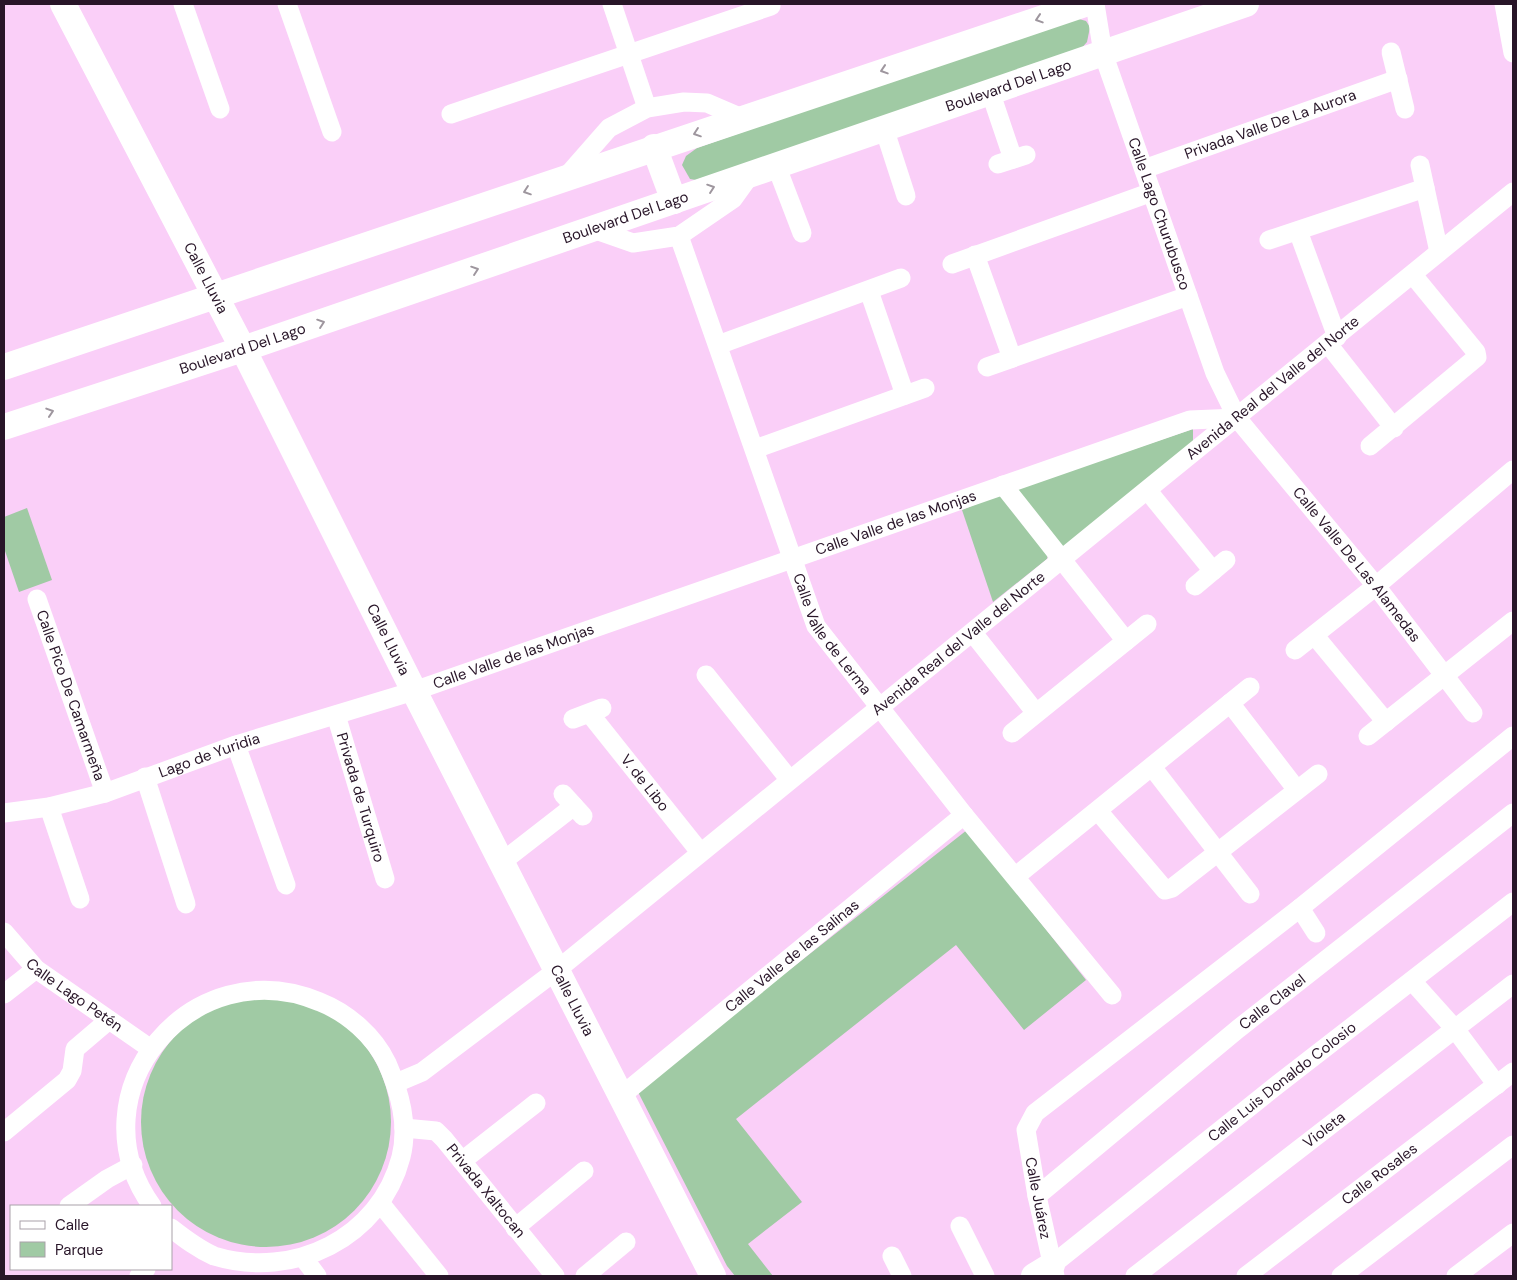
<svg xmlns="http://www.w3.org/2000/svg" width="1517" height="1280" font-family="'DM Sans',sans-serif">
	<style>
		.green { fill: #a0caa4 }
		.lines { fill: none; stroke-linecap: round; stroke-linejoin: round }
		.street { stroke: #fff; stroke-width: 19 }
		.secondary { stroke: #fff; stroke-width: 26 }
		.oneway { stroke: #9e969e }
		.labels { text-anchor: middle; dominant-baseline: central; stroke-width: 5; stroke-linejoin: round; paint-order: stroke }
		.street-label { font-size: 15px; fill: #281528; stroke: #fff }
	</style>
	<rect width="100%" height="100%" fill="#facff8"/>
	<g class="green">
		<path d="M1072 17 1086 21 1090 27 1087 42 1080 50 696 180 690 179 682 165 686 156 697 148Z"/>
		<path d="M1193 429V442L1062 548 1016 489Z"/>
		<path d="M1003 493 1048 555 1047 559 993 602 962 510Z"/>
		<path d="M27 508 52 580 19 592 4 548V517Z"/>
		<path d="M967 830 1086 980 1024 1030 956 945 736 1119 802 1202 748 1244 773 1276H735L727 1266 637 1090Z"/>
		<circle cx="266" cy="1122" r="125"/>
	</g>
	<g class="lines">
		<g class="street">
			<path d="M183 4 220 109"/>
			<path d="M287 4 332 132"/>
			<path d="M612 4 647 108"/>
			<path id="s1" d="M1095 4 1103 53 1215 373 1237 418 1376 586 1473 713"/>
			<path d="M1504 4 1513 53"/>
			<path d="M1391 52 1405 109"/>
			<path d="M990 91 1013 159"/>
			<path d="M451 114 771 6"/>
			<path d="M884 128 906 196"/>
			<path d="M998 164 1026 155"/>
			<path d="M776 165 802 233"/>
			<path d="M1420 165 1439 252"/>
			<path id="s2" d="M1144 169 1398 79"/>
			<path d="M566 177 609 128 647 108 684 102 707 103 742 118"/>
			<path d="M593 229 633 243 679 236 733 199 751 174"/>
			<path d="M1298 231 1337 337"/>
			<path id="s3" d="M679 236 816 626 964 815 1112 995"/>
			<path d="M1269 240 1425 188"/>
			<path d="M975 255 1012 358"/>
			<path d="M952 264 1152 192"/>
			<path d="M869 291 905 395"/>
			<path d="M1328 344 1394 428"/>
			<path d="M718 345 901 278"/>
			<path d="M987 367 1188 296"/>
			<path d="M1370 446 1477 357 1476 352 1413 275"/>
			<path d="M755 449 925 388"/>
			<path d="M1003 485 1126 641"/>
			<path d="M1148 491 1213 571"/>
			<path d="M1195 586 1226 560"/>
			<path id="s4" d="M37 599 105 793"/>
			<path d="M973 633 1036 713"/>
			<path d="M1315 636 1386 722"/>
			<path d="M1295 650 1376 586 1513 470"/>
			<path d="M706 675 789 779"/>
			<path d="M1230 703 1297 790"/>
			<path id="s5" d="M590 714 700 852"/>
			<path id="s6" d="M336 715 385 879"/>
			<path d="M573 719 602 708"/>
			<path d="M1012 733 1147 624"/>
			<path d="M1368 736 1513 621"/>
			<path d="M236 745 286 885"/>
			<path d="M1152 767 1250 894"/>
			<path d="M145 777 186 904"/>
			<path d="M563 794 583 816"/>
			<path d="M49 807 80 899"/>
			<path d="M1098 811 1165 890 1172 888 1318 774"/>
			<path id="s7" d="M4 813 49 807 105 793 236 745 414 691 1190 420 1237 418"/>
			<path d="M502 862 574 806"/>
			<path d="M1016 876 1250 687"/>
			<path d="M1300 908 1316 933"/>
			<path id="s8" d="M4 932 36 969 151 1049"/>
			<path d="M1412 981 1455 1029 1497 1085"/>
			<path d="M4 994 36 969"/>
			<path id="s9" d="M396 1083 422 1072 557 970 1513 192"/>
			<path id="s10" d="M621 1096 964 815"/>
			<path id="s11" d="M404 1128 436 1131 444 1139 555 1276"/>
			<path d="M4 1132 67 1080 72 1071 75 1049 109 1020"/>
			<path d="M462 1161 536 1103"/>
			<path id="s12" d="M1037 1196 1238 1029 1513 813"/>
			<path d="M381 1204 439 1276"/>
			<path d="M69 1206 107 1179 133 1165"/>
			<path d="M152 1206C71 1093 192 948 320 1002 348 1013 374 1036 387 1063 400 1093 409 1125 401 1157 380 1238 294 1280 214 1256 198 1249 185 1239 171 1228"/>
			<path d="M960 1226 985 1276"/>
			<path d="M515 1228 584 1171"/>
			<path d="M892 1256 902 1276"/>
			<path d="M305 1260 317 1276"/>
			<path id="s13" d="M1052 1265 1277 1085 1513 902"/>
			<path d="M139 1276 146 1269"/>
			<path d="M585 1276 626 1242"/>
			<path d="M1055 1276 1037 1196 1026 1130 1035 1113 1300 908 1513 736"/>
			<path id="s14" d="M1135 1276 1513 984"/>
			<path id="s15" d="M1246 1276 1513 1072"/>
			<path d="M1341 1276 1513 1145"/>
			<path d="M1456 1276 1513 1233"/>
		</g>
		<g class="secondary">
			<path id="s16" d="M63 4 243 349 414 691 713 1276"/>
			<path d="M654 147 674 201"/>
			<path d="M4 367 1085 4"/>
			<path id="s17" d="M4 427 243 349 1246 4"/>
			<path d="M1034 1276 1052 1265"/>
		</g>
	</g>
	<defs><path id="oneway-chevron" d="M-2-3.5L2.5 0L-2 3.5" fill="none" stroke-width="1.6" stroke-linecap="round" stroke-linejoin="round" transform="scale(1.25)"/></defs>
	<g class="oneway">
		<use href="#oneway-chevron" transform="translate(1039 19) rotate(162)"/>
		<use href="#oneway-chevron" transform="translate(884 70) rotate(162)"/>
		<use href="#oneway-chevron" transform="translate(697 133) rotate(161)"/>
		<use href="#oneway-chevron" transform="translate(711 188) rotate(-19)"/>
		<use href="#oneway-chevron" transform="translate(527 191) rotate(161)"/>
		<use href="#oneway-chevron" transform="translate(475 270) rotate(-19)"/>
		<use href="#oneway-chevron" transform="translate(321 323) rotate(-19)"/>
		<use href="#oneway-chevron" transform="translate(50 412) rotate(-18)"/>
	</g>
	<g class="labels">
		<g class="street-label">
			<text stroke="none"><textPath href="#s17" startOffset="1061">Boulevard Del Lago</textPath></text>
			<text stroke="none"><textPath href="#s2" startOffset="134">Privada Valle De La Aurora</textPath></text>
			<text stroke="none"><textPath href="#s1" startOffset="220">Calle Lago Churubusco</textPath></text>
			<text stroke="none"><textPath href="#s17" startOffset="656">Boulevard Del Lago</textPath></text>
			<text stroke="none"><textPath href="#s16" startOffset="309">Calle Lluvia</textPath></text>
			<text stroke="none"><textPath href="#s17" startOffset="251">Boulevard Del Lago</textPath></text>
			<text stroke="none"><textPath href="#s9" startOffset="1120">Avenida Real del Valle del Norte</textPath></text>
			<text stroke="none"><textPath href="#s7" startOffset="939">Calle Valle de las Monjas</textPath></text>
			<text stroke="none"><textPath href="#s1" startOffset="628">Calle Valle De Las Alamedas</textPath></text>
			<text stroke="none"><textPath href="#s3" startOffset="428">Calle Valle de Lerma</textPath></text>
			<text stroke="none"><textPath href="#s16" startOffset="714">Calle Lluvia</textPath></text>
			<text stroke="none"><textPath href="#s9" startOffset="715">Avenida Real del Valle del Norte</textPath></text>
			<text stroke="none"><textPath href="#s7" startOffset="534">Calle Valle de las Monjas</textPath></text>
			<text stroke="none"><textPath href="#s4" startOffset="102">Calle Pico De Camarmeña</textPath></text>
			<text stroke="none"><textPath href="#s7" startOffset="214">Lago de Yuridia</textPath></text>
			<text stroke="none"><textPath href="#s5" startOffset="88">V. de Libo</textPath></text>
			<text stroke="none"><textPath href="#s6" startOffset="86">Privada de Turquiro</textPath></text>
			<text stroke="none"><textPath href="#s10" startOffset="221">Calle Valle de las Salinas</textPath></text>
			<text stroke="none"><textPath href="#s8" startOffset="95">Calle Lago Petén</textPath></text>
			<text stroke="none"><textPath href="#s16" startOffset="1119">Calle Lluvia</textPath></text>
			<text stroke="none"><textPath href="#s12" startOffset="305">Calle Clavel</textPath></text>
			<text stroke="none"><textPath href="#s13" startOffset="294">Calle Luis Donaldo Colosio</textPath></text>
			<text stroke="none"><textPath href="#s14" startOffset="239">Violeta</textPath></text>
			<text stroke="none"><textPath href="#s15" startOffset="168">Calle Rosales</textPath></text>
			<text stroke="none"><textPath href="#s11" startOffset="110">Privada Xaltocan</textPath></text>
			<text transform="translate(1038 1198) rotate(79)">Calle Juárez</text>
		</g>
	</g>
	<rect width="1517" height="1280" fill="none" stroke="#281528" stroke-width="10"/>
	<rect x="10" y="1205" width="162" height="65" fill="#ffffff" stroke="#a9a1a9"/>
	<rect x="20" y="1221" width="25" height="8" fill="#ffffff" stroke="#a9a1a9"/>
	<text x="55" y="1230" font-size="15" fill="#281528">Calle</text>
	<rect x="20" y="1242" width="25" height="15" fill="#a0caa4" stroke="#a9a1a9"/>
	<text x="55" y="1255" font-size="15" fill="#281528">Parque</text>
</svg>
